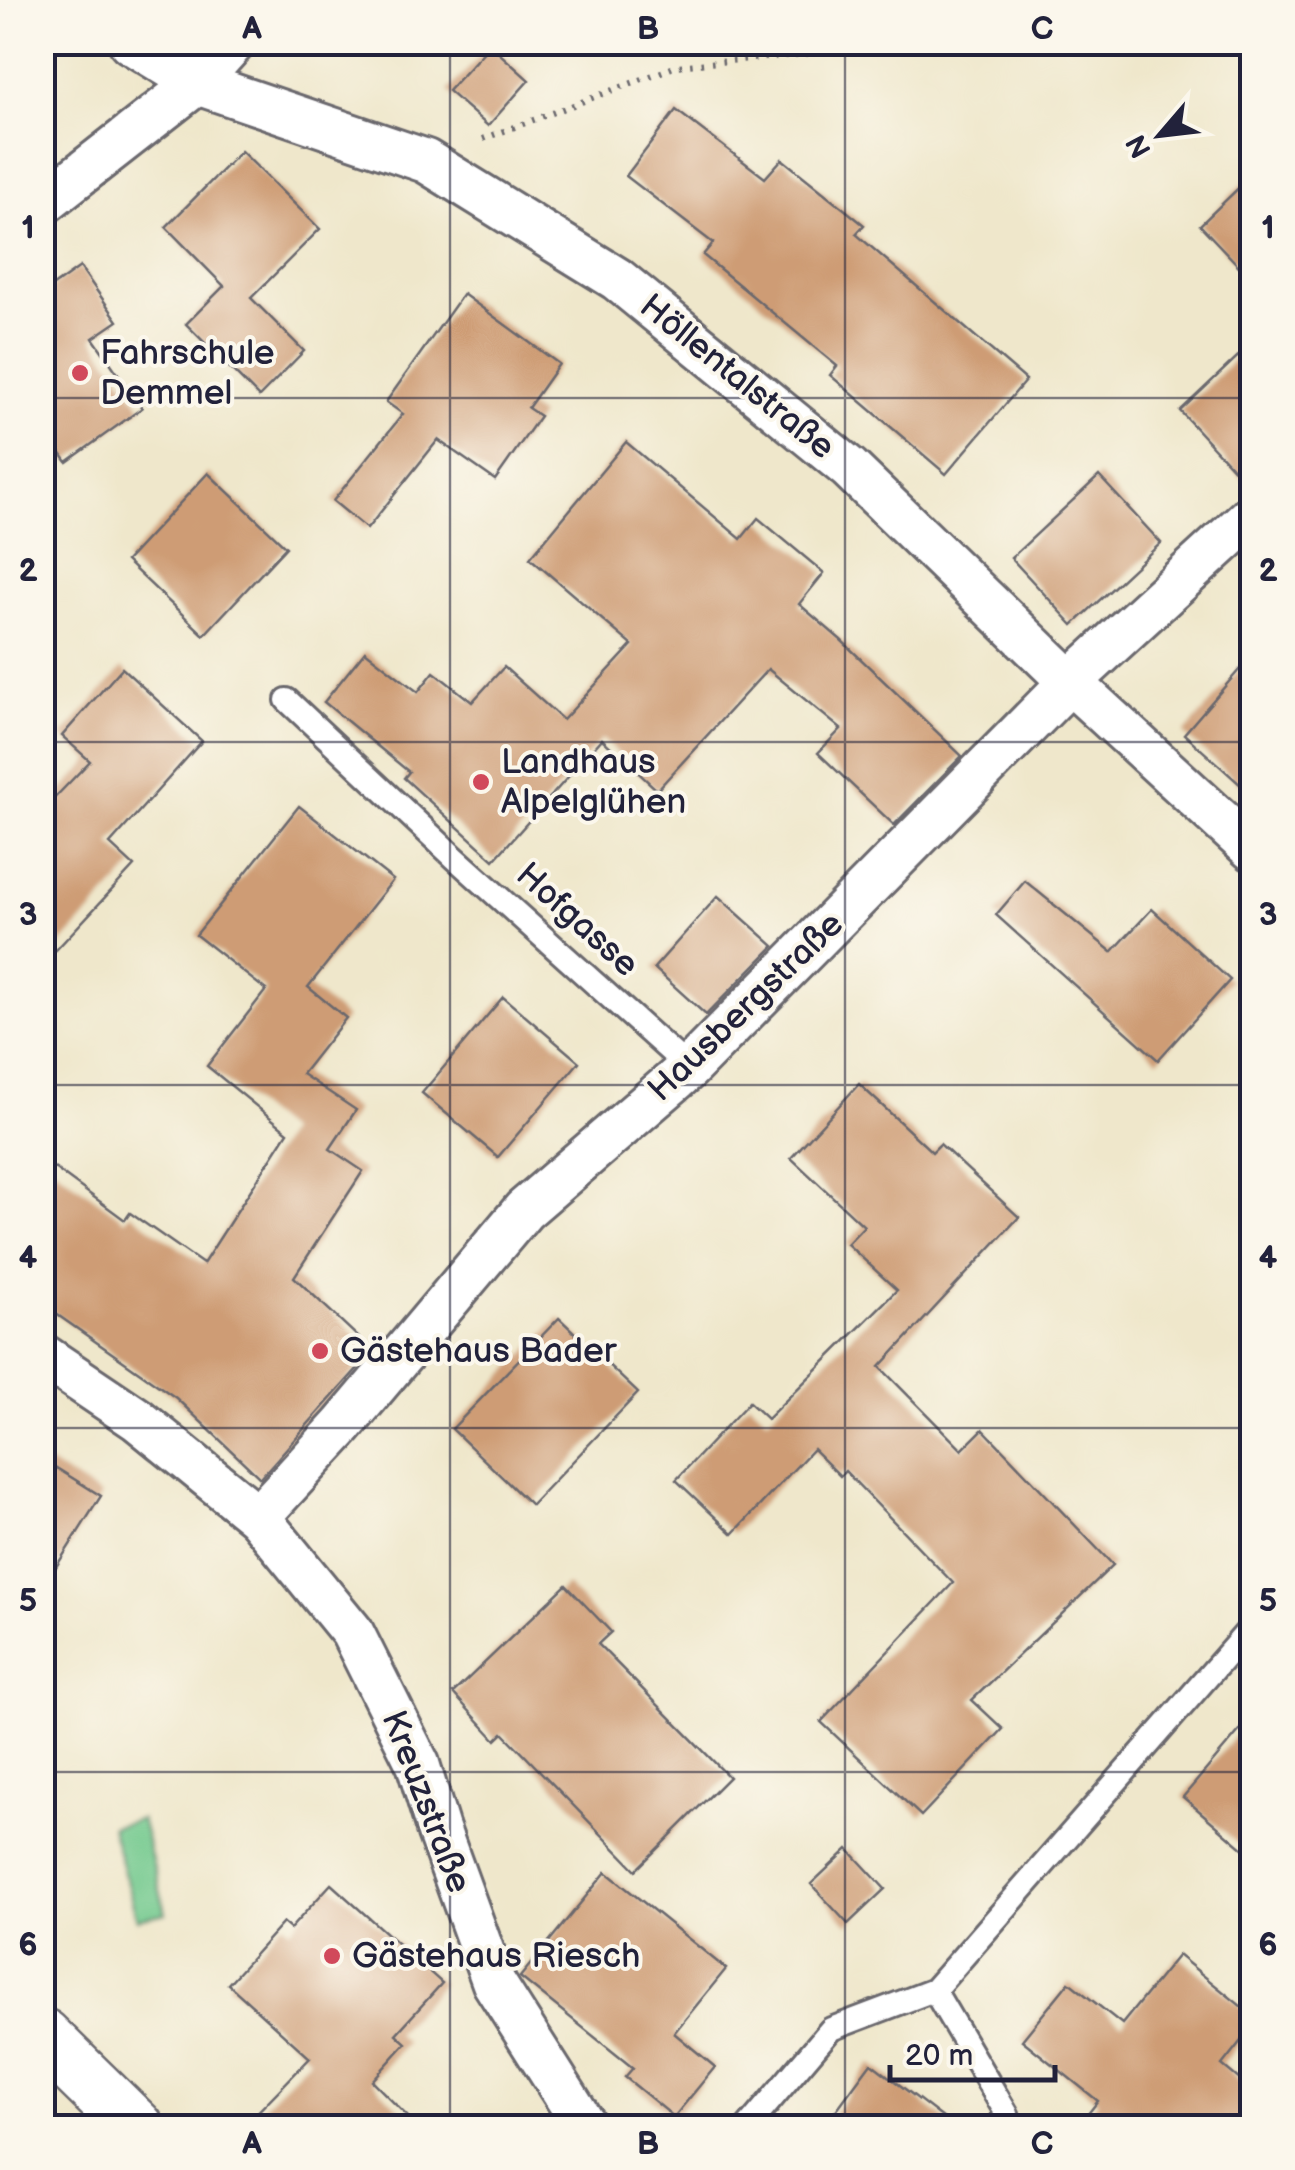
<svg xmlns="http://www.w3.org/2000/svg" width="1295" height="2170" font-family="'Balsamiq Sans',sans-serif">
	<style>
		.green { fill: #73c98e; stroke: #4a7664; stroke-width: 2.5 }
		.building { fill: #ce9c75 }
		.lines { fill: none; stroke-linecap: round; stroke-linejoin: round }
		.lane-casing { stroke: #6a676d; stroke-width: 28 }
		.street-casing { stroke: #6a676d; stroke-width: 48 }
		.primary-casing { stroke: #6a676d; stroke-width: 60 }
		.path { stroke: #6a676d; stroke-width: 6; stroke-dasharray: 2.5 8; stroke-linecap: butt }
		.lane { stroke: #fff; stroke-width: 22 }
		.street { stroke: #fff; stroke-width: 42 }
		.primary { stroke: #fff; stroke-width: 55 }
		.grid { fill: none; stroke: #22223b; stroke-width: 2.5; stroke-opacity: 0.55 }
		.poi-dot { fill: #d1495b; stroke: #fbf7ec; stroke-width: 4 }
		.labels { text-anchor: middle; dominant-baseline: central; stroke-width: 8; stroke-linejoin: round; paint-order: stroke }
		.poi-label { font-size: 35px; fill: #22223b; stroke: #fbf7ec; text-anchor: start }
		.street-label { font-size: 35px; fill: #22223b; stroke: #fbf7ec }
		.neatline { fill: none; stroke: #22223b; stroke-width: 4 }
		.grid-label { font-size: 32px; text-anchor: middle; font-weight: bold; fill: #22223b }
	</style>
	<rect width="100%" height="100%" fill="#fbf7ec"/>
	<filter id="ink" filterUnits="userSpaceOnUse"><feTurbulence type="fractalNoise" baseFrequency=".01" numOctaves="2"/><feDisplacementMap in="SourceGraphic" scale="20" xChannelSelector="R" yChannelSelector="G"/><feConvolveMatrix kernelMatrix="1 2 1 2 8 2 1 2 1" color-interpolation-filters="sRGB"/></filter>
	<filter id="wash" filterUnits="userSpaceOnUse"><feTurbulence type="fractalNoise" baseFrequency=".0048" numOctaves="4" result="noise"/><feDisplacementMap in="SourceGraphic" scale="40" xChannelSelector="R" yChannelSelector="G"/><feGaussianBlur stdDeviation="2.25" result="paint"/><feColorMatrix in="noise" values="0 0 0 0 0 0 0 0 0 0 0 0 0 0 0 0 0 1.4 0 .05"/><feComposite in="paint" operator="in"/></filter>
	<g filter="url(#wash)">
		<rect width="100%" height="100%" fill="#efe7cb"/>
		<path class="green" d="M141 1819 166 1913 137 1919 111 1827Z"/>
		<g id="blocks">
			<g class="building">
				<path d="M490 45 529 80 488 126 448 91Z"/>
				<path d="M676 110 765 178 782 159 864 225 856 234 1026 380 946 474 830 375 837 366 703 255 713 243 626 176Z"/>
				<path d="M241 151 320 229 251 298 304 351 259 397 186 324 224 286 166 227Z"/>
				<path d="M1252 175V280L1200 225Z"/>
				<path d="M80 267 118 321 93 338 142 408 67 462 42 427V294Z"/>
				<path d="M463 294 559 364 528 408 540 416 495 480 438 440 367 529 333 501 403 414 386 402Z"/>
				<path d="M1252 343V489L1180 411Z"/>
				<path d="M626 442 741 539 758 518 824 573 799 604 841 640 962 756 894 825 818 753 841 729 768 669 657 790 602 739 494 860 404 778 409 772 324 702 365 651 418 692 434 672 472 702 504 667 563 720 632 645 530 558Z"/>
				<path d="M208 473 286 547 204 635 126 561Z"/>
				<path d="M1099 476 1161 543 1073 625 1011 558Z"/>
				<path d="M1252 655V795L1184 734Z"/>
				<path d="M122 668 202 741 110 844 134 866 42 965V811L90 761 62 736Z"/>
				<path d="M299 806 393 880 308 987 346 1018 302 1074 356 1110 330 1149 363 1171 294 1277 373 1351 260 1478 176 1398 42 1304V1159L125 1220 130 1213 203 1264 288 1132 207 1066 266 990 196 935Z"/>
				<path d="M1025 881 1112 952 1152 909 1230 980 1158 1060 996 915Z"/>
				<path d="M718 896 774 946 706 1015 654 968Z"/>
				<path d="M503 997 579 1062 498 1157 422 1093Z"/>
				<path d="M859 1084 932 1152 940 1144 1019 1217 880 1367 962 1450 983 1429 1113 1565 972 1700 1003 1729 921 1816 821 1722 953 1583 845 1471 840 1476 813 1449 733 1534 676 1480 749 1402 767 1419 897 1290 847 1244 864 1226 791 1158Z"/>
				<path d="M559 1318 638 1393 531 1505 452 1429Z"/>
				<path d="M42 1459 101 1496 42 1589Z"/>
				<path d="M566 1585 611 1632 598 1644 729 1777 636 1870 503 1733 496 1740 453 1693Z"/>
				<path d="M1252 1716V1856L1183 1797Z"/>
				<path d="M848 1849 885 1889 848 1924 811 1884Z"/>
				<path d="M606 1872 726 1969 674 2033 715 2067 674 2117 625 2077 633 2068 520 1977Z"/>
				<path d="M331 1884 442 1983 396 2034 406 2043 372 2081 419 2128H242L310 2058 228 1984 283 1923 290 1929Z"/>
				<path d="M1178 1955 1252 2015V2027L1222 2065 1252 2090V2128H1077L1098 2101 1022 2040 1069 1982 1122 2024Z"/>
				<path d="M871 2063 956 2128H823Z"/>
			</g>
		</g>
	</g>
	<g filter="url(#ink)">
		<use href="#blocks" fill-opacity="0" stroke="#6a676d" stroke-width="2.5"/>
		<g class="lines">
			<g class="lane-casing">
				<g id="lane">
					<path d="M287 700 454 857 689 1068"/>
					<path d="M934 1990 1007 2114 997 2128"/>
					<path d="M747 2128 831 2029 934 1990 1252 1626"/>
				</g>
			</g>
			<g class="street-casing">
				<g id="street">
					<path d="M130 42 197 83 426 161 617 279 849 468 1070 682 1252 849"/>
					<path d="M42 204 197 83 234 42"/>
					<path d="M42 1355 137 1419 258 1517 352 1632 418 1764 438 1829 494 1983 586 2128"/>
					<path d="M258 1517 342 1426 524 1210 689 1068 1070 682 1252 515"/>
				</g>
			</g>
			<g class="primary-casing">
				<path id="primary" d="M42 2036 136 2128"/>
			</g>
			<path class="path" d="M483 139 677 66 933 42"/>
			<use href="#lane" class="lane"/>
			<use href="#street" class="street"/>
			<use href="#primary" class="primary"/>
		</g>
	</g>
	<path class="grid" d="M450 42V2128M845 42V2128M42 398H1252M42 742H1252M42 1085H1252M42 1428H1252M42 1772H1252"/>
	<g class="poi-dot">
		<circle cx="80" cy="373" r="10"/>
		<circle cx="481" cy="782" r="10"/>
		<circle cx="320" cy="1351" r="10"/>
		<circle cx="332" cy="1956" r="10"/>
	</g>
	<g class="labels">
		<g class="poi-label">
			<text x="100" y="353">Fahrschule<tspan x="100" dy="40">Demmel</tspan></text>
			<text x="501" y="762">Landhaus<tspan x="501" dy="40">Alpelglühen</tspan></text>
			<text x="340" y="1351">Gästehaus Bader</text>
			<text x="352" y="1956">Gästehaus Riesch</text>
		</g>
		<g class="street-label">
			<text transform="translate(737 377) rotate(39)">Höllentalstraße</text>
			<text transform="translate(577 920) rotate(42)">Hofgasse</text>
			<text transform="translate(746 1007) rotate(-44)">Hausbergstraße</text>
			<text transform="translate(426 1802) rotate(69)">Kreuzstraße</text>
		</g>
	</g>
	<rect width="1295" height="2170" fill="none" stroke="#fbf7ec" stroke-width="110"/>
	<g transform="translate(1160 135) rotate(242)" stroke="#fbf7ec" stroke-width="8" paint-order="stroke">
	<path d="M0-8L18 38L0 25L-18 38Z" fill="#22223b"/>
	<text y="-15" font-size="28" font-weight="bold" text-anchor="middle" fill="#22223b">N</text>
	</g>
	<path d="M890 2065v15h165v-15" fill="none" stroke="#22223b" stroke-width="5"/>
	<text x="905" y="2065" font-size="30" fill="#22223b" stroke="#fbf7ec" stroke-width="8" paint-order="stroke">20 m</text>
	<rect x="55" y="55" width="1185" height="2060" class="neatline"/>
	<g class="grid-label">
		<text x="252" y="39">A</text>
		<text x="648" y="39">B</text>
		<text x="1042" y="39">C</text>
		<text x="28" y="238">1</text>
		<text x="1268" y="238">1</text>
		<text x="28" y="581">2</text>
		<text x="1268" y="581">2</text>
		<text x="28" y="925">3</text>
		<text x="1268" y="925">3</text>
		<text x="28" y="1268">4</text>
		<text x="1268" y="1268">4</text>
		<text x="28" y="1611">5</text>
		<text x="1268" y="1611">5</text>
		<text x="28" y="1955">6</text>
		<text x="1268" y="1955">6</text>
		<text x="252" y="2154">A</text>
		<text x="648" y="2154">B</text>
		<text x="1042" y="2154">C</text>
	</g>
</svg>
